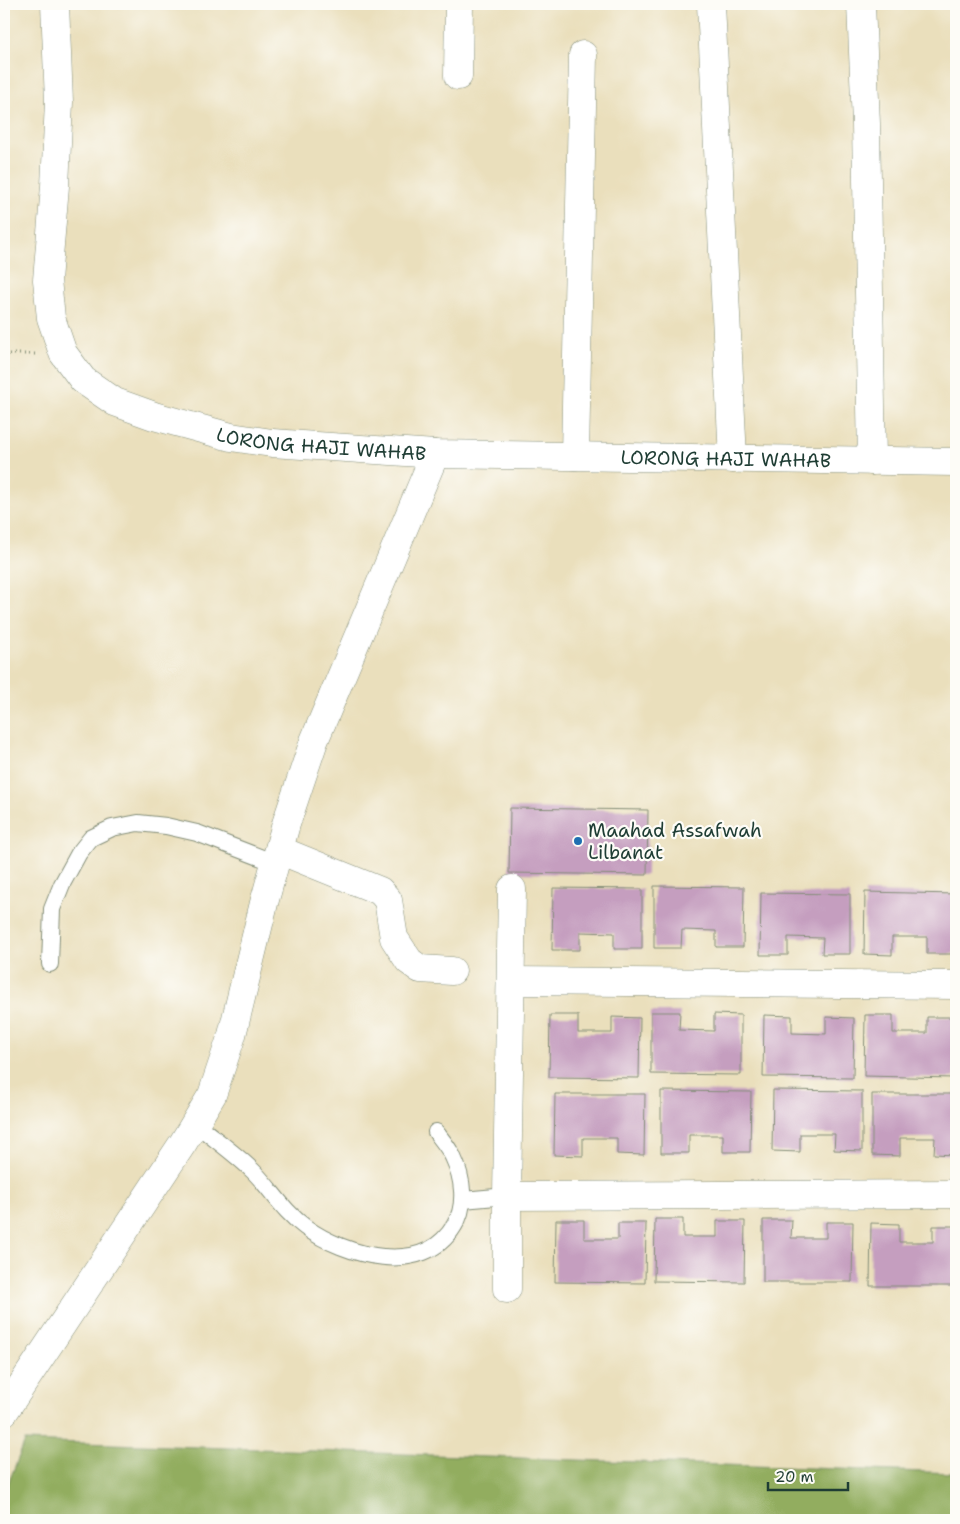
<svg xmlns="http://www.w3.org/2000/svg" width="960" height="1524" font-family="'Shantell Sans',sans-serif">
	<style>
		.forest { fill: #92ad5f; stroke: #58754a }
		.building { fill: #c59ebf }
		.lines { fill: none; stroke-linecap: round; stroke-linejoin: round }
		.lane-casing { stroke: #848e78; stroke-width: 18 }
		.street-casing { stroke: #848e78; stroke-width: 29 }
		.secondary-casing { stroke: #848e78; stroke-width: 29 }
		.path { stroke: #848e78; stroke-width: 3; stroke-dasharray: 1 4; stroke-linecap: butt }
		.lane { stroke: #fff; stroke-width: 16 }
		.street { stroke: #fff; stroke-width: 28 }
		.secondary { stroke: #fff; stroke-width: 28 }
		.poi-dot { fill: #1f6fb2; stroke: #fdfcf7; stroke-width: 2 }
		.labels { text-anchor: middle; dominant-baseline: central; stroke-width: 4.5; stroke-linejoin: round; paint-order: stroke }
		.street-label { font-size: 19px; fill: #1f3d34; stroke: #fdfcf7 }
		.poi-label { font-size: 19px; fill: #1f3d34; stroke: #fdfcf7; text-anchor: start }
	</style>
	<rect width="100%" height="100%" fill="#fdfcf7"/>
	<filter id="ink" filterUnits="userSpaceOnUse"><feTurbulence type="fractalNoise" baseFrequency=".02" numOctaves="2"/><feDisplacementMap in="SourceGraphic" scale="10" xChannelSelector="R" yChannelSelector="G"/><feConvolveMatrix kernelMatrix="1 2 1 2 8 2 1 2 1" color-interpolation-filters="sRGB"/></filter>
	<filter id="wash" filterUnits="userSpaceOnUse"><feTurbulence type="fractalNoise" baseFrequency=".0096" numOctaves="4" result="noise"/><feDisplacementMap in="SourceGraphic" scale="20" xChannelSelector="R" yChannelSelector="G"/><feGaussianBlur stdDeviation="1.12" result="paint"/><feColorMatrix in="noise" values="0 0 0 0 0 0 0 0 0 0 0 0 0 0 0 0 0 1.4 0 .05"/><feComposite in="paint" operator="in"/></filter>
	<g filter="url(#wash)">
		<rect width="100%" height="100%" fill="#eadfbc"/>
		<path class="forest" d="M25 1441 956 1473V1520H4V1494Z"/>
		<g id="blocks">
			<g class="building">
				<path d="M510 808 648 810 647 875 509 873Z"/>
				<path d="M654 886 744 887 743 947H716V931L682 930 681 948H654Z"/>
				<path d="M553 888 642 889V949H614V933L580 932V950H552Z"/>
				<path d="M865 892 955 894 954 954H927V937H892V955L864 954Z"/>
				<path d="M761 893 850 894V954H822L823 938 788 937V955H760Z"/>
				<path d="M651 1012H680L679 1030 714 1031V1014L741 1015V1075L651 1074Z"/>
				<path d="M550 1015H578V1033H612V1017L640 1018 639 1078 549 1077Z"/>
				<path d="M764 1015 792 1016V1033L826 1034V1017L854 1018 853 1078 763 1077Z"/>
				<path d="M865 1015H893V1033H927V1017H955L954 1078 864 1076Z"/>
				<path d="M773 1090 862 1091V1151L834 1150 835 1134H800V1152L772 1151Z"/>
				<path d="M661 1091 751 1092 750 1152H723V1135H689V1153H661Z"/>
				<path d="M555 1094H645L644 1155 617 1154V1138H583V1156L554 1155Z"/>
				<path d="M872 1094H956V1155L934 1154 935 1138H900V1156L872 1155Z"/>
				<path d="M655 1219H683V1237H717V1221H745L744 1282 654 1281Z"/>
				<path d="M556 1220H584V1239H618V1223H646L645 1283 555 1282Z"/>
				<path d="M763 1220H792L791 1238H826V1222H853L852 1282H763Z"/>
				<path d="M871 1223 899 1224V1242H933V1226H956V1286H870Z"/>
			</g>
		</g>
	</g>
	<g filter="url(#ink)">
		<use href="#blocks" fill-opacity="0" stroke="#848e78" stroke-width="1"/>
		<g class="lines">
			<g class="lane-casing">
				<g id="lane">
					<path d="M50 964 52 909 62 884 79 853 91 838 112 828 138 823 166 826 197 833 275 863"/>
					<path d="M195 1123C214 1139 236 1154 253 1171 272 1190 283 1211 305 1227 345 1256 423 1278 454 1226 467 1206 463 1178 453 1157 449 1148 442 1140 436 1132"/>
					<path d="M463 1200 507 1196"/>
				</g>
			</g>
			<g class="street-casing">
				<g id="street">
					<path d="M711 4 733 459"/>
					<path d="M861 4 866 124 872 461"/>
					<path d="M458 76 459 4"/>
					<path d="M575 456 583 55"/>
					<path d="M279 850 380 891 388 900 394 938 409 961 420 969 452 971"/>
					<path d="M511 981 956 985"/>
					<path d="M507 1196 956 1194"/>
					<path d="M507 1289V1196L512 889"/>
					<path d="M4 1412 183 1143 212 1095 232 1035 264 903 286 824 314 741 435 454"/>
				</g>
			</g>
			<g class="secondary-casing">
				<g id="secondary">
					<path id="s1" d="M55 4 59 102 55 186 47 280 51 318 63 353 83 380 115 402 154 416 231 437 272 443 435 454 956 462"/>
				</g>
			</g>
			<path class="path" d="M4 354H35"/>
			<use href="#lane" class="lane"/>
			<use href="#street" class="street"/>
			<use href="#secondary" class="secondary"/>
		</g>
	</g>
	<circle class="poi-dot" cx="578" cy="841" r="5"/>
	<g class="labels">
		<g class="street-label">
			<text stroke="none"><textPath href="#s1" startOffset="636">LORONG HAJI WAHAB</textPath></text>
			<text stroke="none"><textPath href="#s1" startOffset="1041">LORONG HAJI WAHAB</textPath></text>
		</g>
		<g class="poi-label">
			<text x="588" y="830">Maahad Assafwah<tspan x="588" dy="22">Lilbanat</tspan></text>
		</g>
	</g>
	<rect width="960" height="1524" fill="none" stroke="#fdfcf7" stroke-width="20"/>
	<path d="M768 1482v8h80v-8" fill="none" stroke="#1f3d34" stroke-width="2.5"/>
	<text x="775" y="1482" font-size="15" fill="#1f3d34" stroke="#fdfcf7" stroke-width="4" paint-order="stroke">20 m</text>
</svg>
